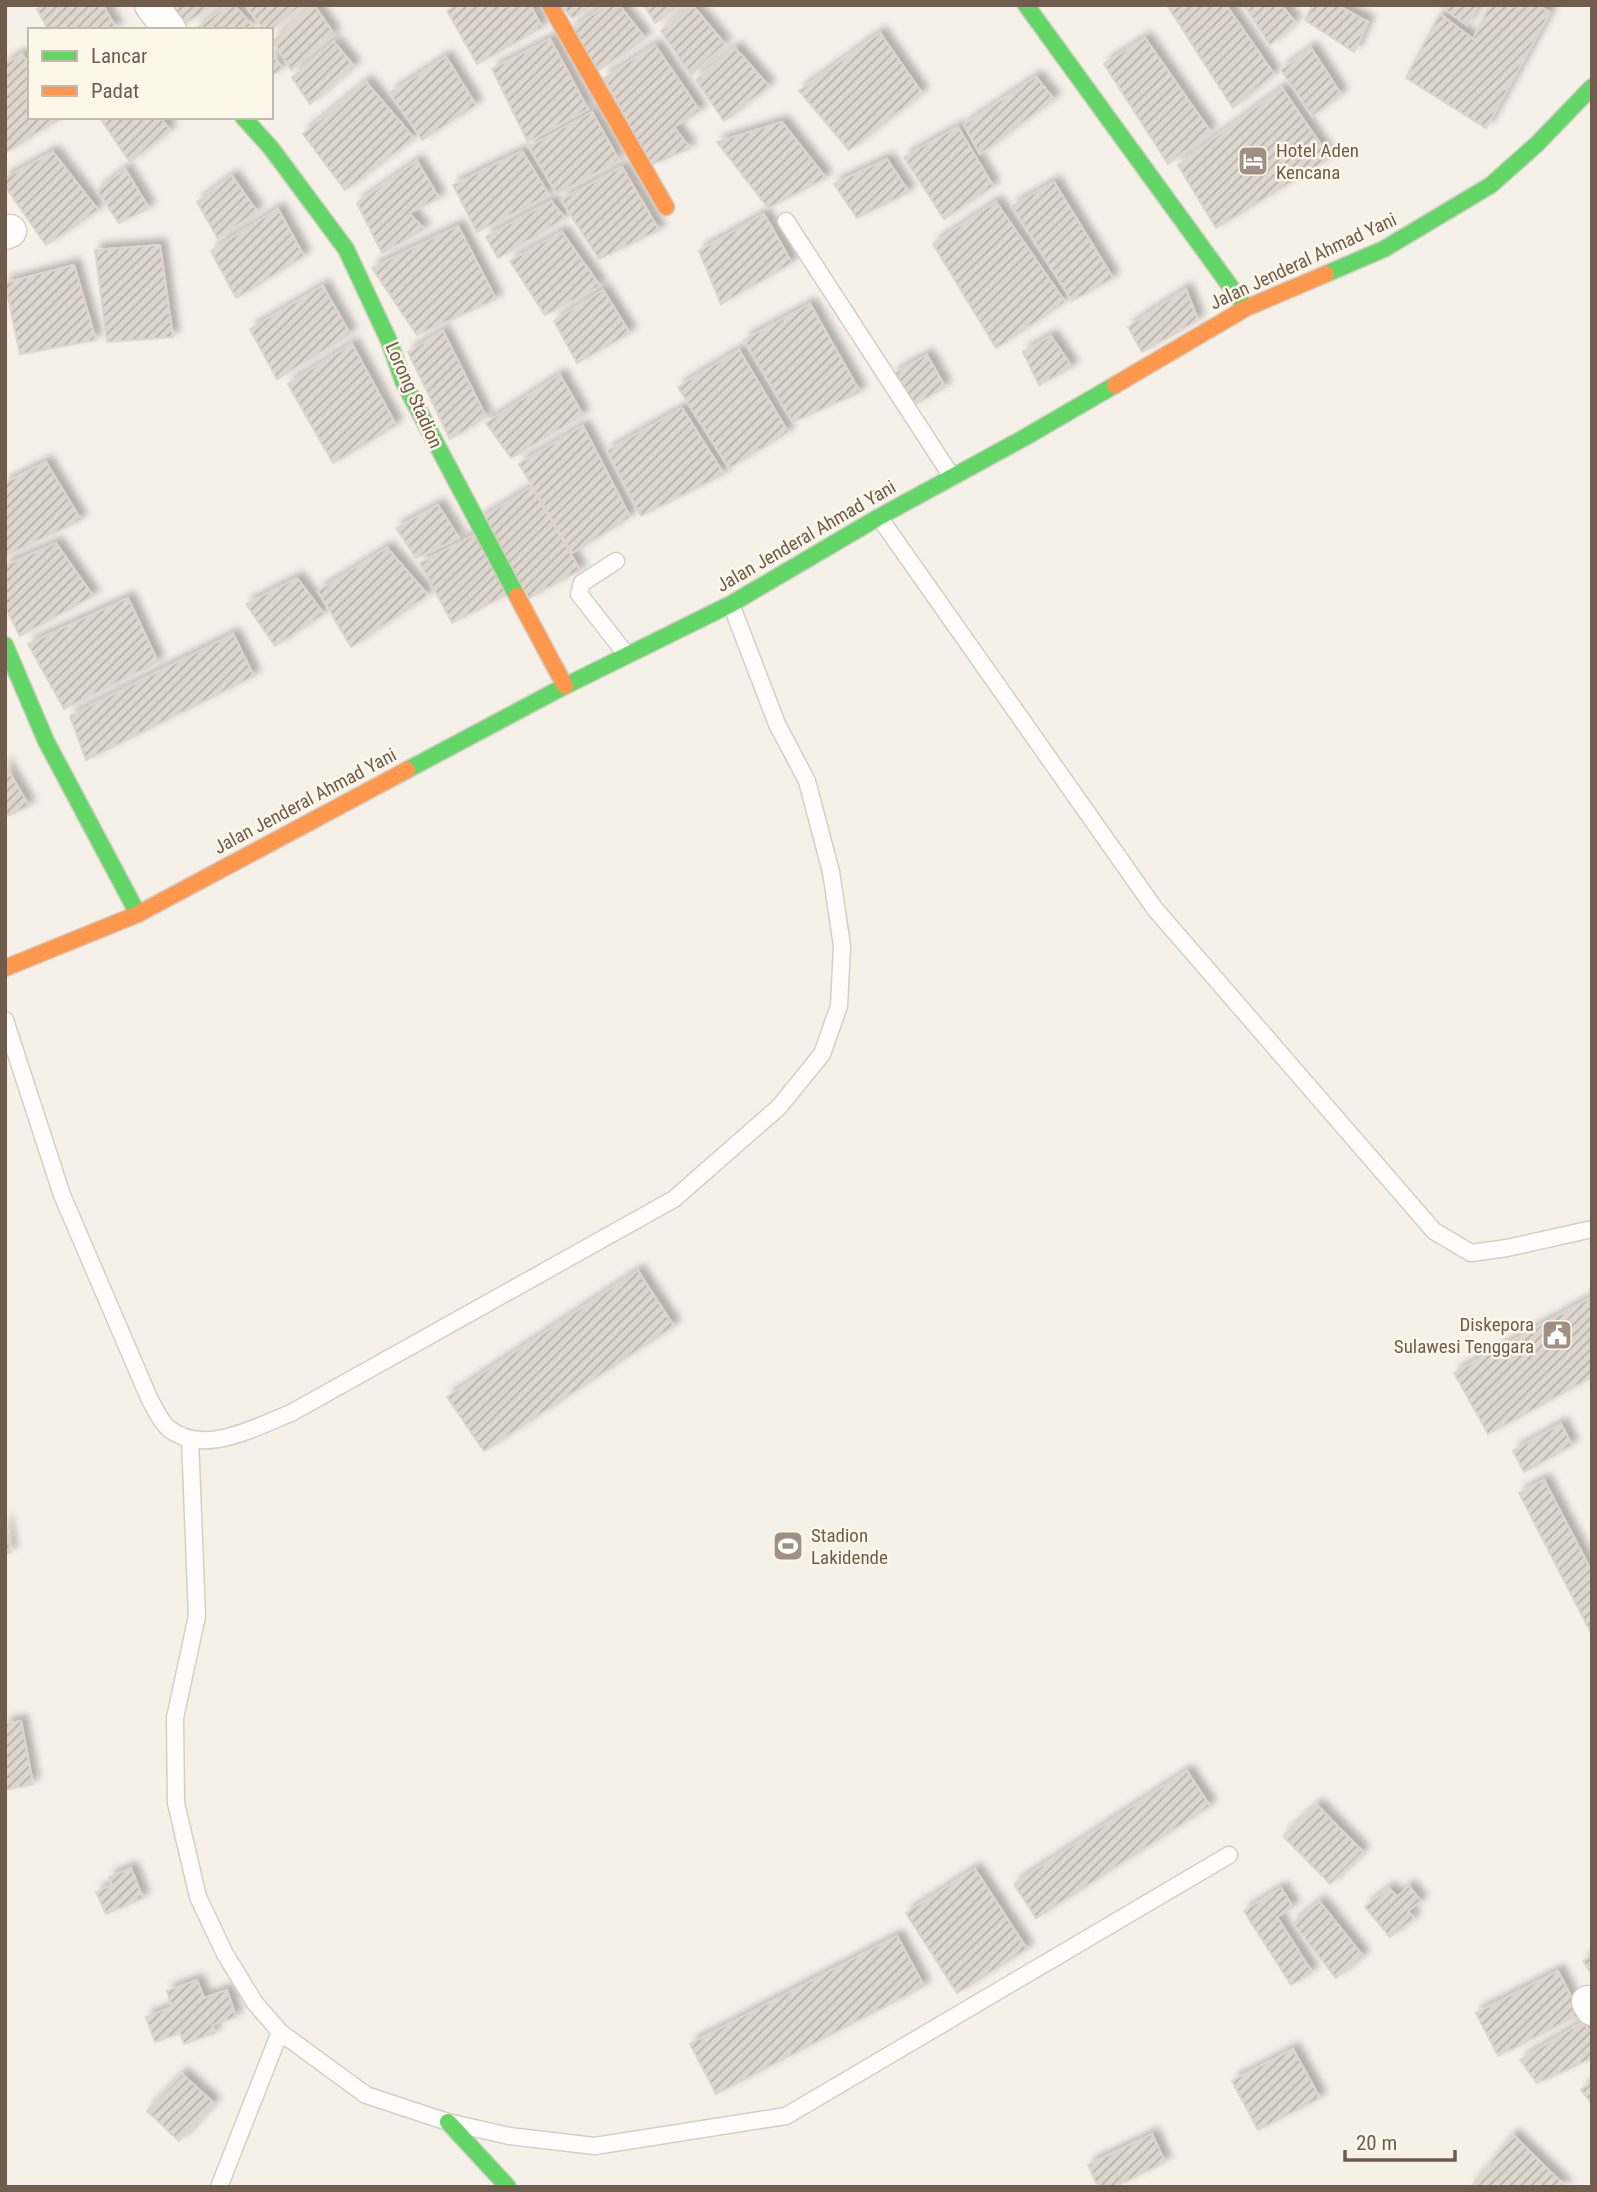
<svg xmlns="http://www.w3.org/2000/svg" width="1597" height="2192" font-family="'Roboto Condensed',sans-serif">
	<style>
		.building { fill: url(#building-hatch); stroke: #ded5cc; stroke-width: 2; filter: url(#shadow) }
		.lines { fill: none; stroke-linecap: round; stroke-linejoin: round }
		.lane-casing { stroke: #d4cec7; stroke-width: 19 }
		.street-casing { stroke: #d4cec7; stroke-width: 35 }
		.fast-casing { stroke: #d4cec6; stroke-width: 19 }
		.slow-casing { stroke: #d4cec6; stroke-width: 19 }
		.lane { stroke: #fefdfc; stroke-width: 16 }
		.street { stroke: #fefdfc; stroke-width: 32 }
		.fast { stroke: #63d668; stroke-width: 16 }
		.slow { stroke: #ff974d; stroke-width: 16 }
		.labels { text-anchor: middle; dominant-baseline: central; stroke-width: 5; stroke-linejoin: round; paint-order: stroke }
		.poi-label { font-size: 19px; fill: #705c4c; stroke: #fdf7ea; text-anchor: start }
		.street-label { font-size: 19px; fill: #705c4c; stroke: #fdf7ea }
	</style>
	<defs>
		<pattern id="building-hatch" width="6" height="6" patternUnits="userSpaceOnUse" patternTransform="scale(1.75)"><rect width="6" height="6" fill="#ded7cf"/><path d="M-1 1l2-2M0 6l6-6M5 7l2-2" fill="none" stroke="#b8b2aa"/></pattern>
		<filter id="shadow"><feDropShadow dx="6" dy="-6" stdDeviation="3.5" flood-color="#0004"/></filter>
	</defs>
	<rect width="100%" height="100%" fill="#f5f1e9"/>
	<g class="building">
		<path d="M44 5H103L117 30H48L37 9Z"/>
		<path d="M157 5H214L176 29Z"/>
		<path d="M228 5H234L255 28 195 30Z"/>
		<path d="M245 5H302L270 30H264Z"/>
		<path d="M314 5 334 34 291 70 273 41Z"/>
		<path d="M456 5H530L542 27 477 64 447 11Z"/>
		<path d="M561 5H593L572 18Z"/>
		<path d="M607 5H619L645 38 599 70 570 30Z"/>
		<path d="M644 5H679L655 23Z"/>
		<path d="M692 5 725 44 691 75 661 31Z"/>
		<path d="M1167 5H1226L1274 74 1233 108Z"/>
		<path d="M1244 5H1281L1295 22 1270 45Z"/>
		<path d="M1313 5H1337L1368 22 1354 52 1305 20Z"/>
		<path d="M1439 5H1478L1467 25Z"/>
		<path d="M1490 5H1536L1550 12 1486 128 1406 78 1440 14 1473 39Z"/>
		<path d="M880 33 922 93 849 150 799 91Z"/>
		<path d="M1145 38 1210 131 1168 164 1104 64Z"/>
		<path d="M550 39 588 109 528 142 492 69Z"/>
		<path d="M334 42 354 66 310 104 292 78Z"/>
		<path d="M655 45 700 111 674 127 690 148 651 165 604 78Z"/>
		<path d="M735 48 769 86 724 121 696 80Z"/>
		<path d="M1311 48 1341 94 1312 116 1281 70Z"/>
		<path d="M271 53 282 68 271 76Z"/>
		<path d="M22 54 30 66V117H62L5 153V64Z"/>
		<path d="M446 57 476 105 422 140 390 93Z"/>
		<path d="M1036 77 1054 99 980 154 964 125Z"/>
		<path d="M366 82 414 138 345 190 303 134Z"/>
		<path d="M1282 88 1330 158 1216 228 1178 165Z"/>
		<path d="M592 112 619 160 557 194 529 147Z"/>
		<path d="M99 117H160L170 130 130 162Z"/>
		<path d="M782 122 826 178 768 208 717 142Z"/>
		<path d="M958 127 993 186 944 219 904 157Z"/>
		<path d="M522 151 549 195 477 232 453 185Z"/>
		<path d="M53 152 98 210 46 245 5 186V178Z"/>
		<path d="M887 159 909 192 857 218 834 184Z"/>
		<path d="M417 161 439 198 409 213 424 229 382 253 357 203Z"/>
		<path d="M622 167 659 230 599 259 561 200Z"/>
		<path d="M125 169 149 208 119 223 97 191Z"/>
		<path d="M232 176 257 211 218 239 197 202Z"/>
		<path d="M1054 182 1113 278 1072 301 1012 206Z"/>
		<path d="M551 201 565 218 498 258 486 237Z"/>
		<path d="M996 202 1065 302 996 348 933 244Z"/>
		<path d="M278 209 304 256 236 298 211 251Z"/>
		<path d="M764 214 792 263 721 304 699 251Z"/>
		<path d="M458 226 496 299 417 335 372 268Z"/>
		<path d="M562 232 600 286 545 315 510 261Z"/>
		<path d="M160 245 173 337 107 342 95 250Z"/>
		<path d="M74 265 96 340 20 354 5 283Z"/>
		<path d="M323 286 350 334 277 379 250 329Z"/>
		<path d="M1186 289 1198 320 1142 352 1128 327Z"/>
		<path d="M603 290 630 333 577 363 554 321Z"/>
		<path d="M810 304 860 392 793 422 744 340Z"/>
		<path d="M443 331 486 417 450 439 408 352Z"/>
		<path d="M1051 336 1072 367 1039 385 1023 352Z"/>
		<path d="M352 344 396 425 333 463 288 384Z"/>
		<path d="M739 350 788 432 729 468 678 387Z"/>
		<path d="M927 355 945 387 912 406 893 374Z"/>
		<path d="M560 375 583 415 511 458 486 423Z"/>
		<path d="M682 408 724 474 641 516 607 451Z"/>
		<path d="M583 426 630 517 572 553 519 464Z"/>
		<path d="M46 462 81 520 5 556V483Z"/>
		<path d="M532 487 580 570 529 598 477 521Z"/>
		<path d="M438 505 459 538 416 558 396 528Z"/>
		<path d="M478 533 509 593 452 623 420 563Z"/>
		<path d="M56 543 93 596 20 636 5 607V566Z"/>
		<path d="M387 548 428 595 351 647 318 591Z"/>
		<path d="M297 578 324 614 275 646 246 604Z"/>
		<path d="M128 598 158 662 64 709 28 644Z"/>
		<path d="M233 634 254 676 86 760 70 716Z"/>
		<path d="M5 765 29 806 5 817Z"/>
		<path d="M638 1271 674 1326 484 1451 447 1397Z"/>
		<path d="M1592 1297V1377L1488 1434 1454 1373Z"/>
		<path d="M1561 1424 1572 1445 1524 1472 1513 1451Z"/>
		<path d="M1544 1480 1592 1572V1635L1519 1493Z"/>
		<path d="M5 1520 11 1552 5 1554Z"/>
		<path d="M21 1721 33 1784 5 1790V1724Z"/>
		<path d="M1187 1771 1210 1806 1036 1918 1014 1884Z"/>
		<path d="M1317 1805 1363 1852 1330 1884 1283 1836Z"/>
		<path d="M131 1868 143 1898 106 1914 96 1892 112 1885 109 1877Z"/>
		<path d="M975 1869 1027 1949 957 1993 906 1913Z"/>
		<path d="M1409 1886 1421 1901 1408 1911 1414 1918 1390 1937 1365 1907 1389 1888 1397 1897Z"/>
		<path d="M1281 1888 1293 1907 1277 1917 1312 1972 1291 1985 1244 1911Z"/>
		<path d="M1320 1902 1363 1956 1336 1978 1293 1923Z"/>
		<path d="M897 1936 924 1986 716 2094 690 2044Z"/>
		<path d="M1592 1955V1975L1583 1961Z"/>
		<path d="M1558 1971 1580 2014 1498 2056 1476 2013Z"/>
		<path d="M197 1980 204 1998 227 1990 236 2017 212 2025 215 2033 184 2044 180 2033 155 2042 146 2017 172 2007 167 1991Z"/>
		<path d="M1583 2022 1592 2034V2058L1537 2083 1520 2060Z"/>
		<path d="M1293 2049 1320 2098 1258 2130 1232 2081Z"/>
		<path d="M182 2074 214 2103 179 2141 147 2111Z"/>
		<path d="M1592 2082V2104L1581 2090Z"/>
		<path d="M1152 2134 1165 2162 1114 2187H1098L1088 2165Z"/>
		<path d="M1513 2135 1566 2187H1471Z"/>
	</g>
	<g class="lines">
		<g class="lane-casing">
			<g id="lane">
				<path d="M786 221 952 477"/>
				<path d="M879 517 1155 909 1434 1231 1471 1253 1507 1248 1592 1229"/>
				<path d="M616 561 582 583 579 594 626 654"/>
				<path d="M5 1020 62 1195 150 1400C155 1409 161 1422 168 1428 204 1457 255 1427 291 1413L674 1199 779 1107 822 1054 839 1006 842 946 831 872 807 781 777 724 731 604"/>
				<path d="M190 1439 197 1616 175 1718 176 1803 198 1897 225 1954 255 2003 280 2032 366 2095 448 2122 509 2136 595 2146 786 2116 1229 1855"/>
				<path d="M219 2187 280 2032"/>
			</g>
		</g>
		<g class="street-casing">
			<g id="street">
				<path d="M151 5 170 30"/>
				<path d="M5 233 10 231"/>
				<path d="M1588 2002 1592 2009"/>
			</g>
		</g>
		<g class="fast-casing">
			<g id="fast">
				<path d="M1026 5 1246 308"/>
				<path d="M243 117 271 148 346 249 389 341 403 381 517 596"/>
				<path d="M1326 274 1384 249 1491 185 1537 144 1592 87"/>
				<path d="M5 645 46 741 138 914"/>
				<path d="M407 770 565 686 731 604 879 517 1022 439 1115 385"/>
				<path d="M448 2122 508 2187"/>
			</g>
		</g>
		<g class="slow-casing">
			<g id="slow">
				<path d="M550 5 666 207"/>
				<path d="M1115 385 1246 308 1326 274"/>
				<path d="M517 596 565 686"/>
				<path d="M5 968 138 914 407 770"/>
			</g>
		</g>
		<use href="#lane" class="lane"/>
		<use href="#street" class="street"/>
		<use href="#fast" class="fast"/>
		<use href="#slow" class="slow"/>
	</g>
	<defs>
		<g id="hotel-square" transform="scale(1.575)"><rect x="-9" y="-9" width="18" height="18" rx="4" fill="#9f9083" stroke="#fdf7ea"/><path d="M-6-4.5h1.5V1H6V5H4.5V3h-9V5H-6ZM-4 0a1.8 1.8 0 1 1 3.6 0ZM.5 0V-2.5h3Q6-2.5 6 0Z" fill="#fff"/></g>
		<g id="civic-square" transform="scale(1.575)"><rect x="-9" y="-9" width="18" height="18" rx="4" fill="#9f9083" stroke="#fdf7ea"/><path d="M-.6-6.5H3V-4.5H.6V-3L4-1V1h2V6H-6V1h2V-1L-.6-3ZM-1.2 2.5V6h2.4V2.5Z" fill="#fff"/></g>
		<g id="stadium-square" transform="scale(1.575)"><rect x="-9" y="-9" width="18" height="18" rx="4" fill="#9f9083" stroke="#fdf7ea"/><path d="M0-5a6.5 5 0 1 0 0 10a6.5 5 0 1 0 0-10ZM-3.5-1.8h7v3.6h-7Z" fill="#fff"/></g>
	</defs>
	<g fill-rule="evenodd">
		<use href="#hotel-square" x="1253" y="161"/>
		<use href="#civic-square" x="1557" y="1335"/>
		<use href="#stadium-square" x="788" y="1546"/>
	</g>
	<g class="labels">
		<g class="poi-label">
			<text x="1276" y="150">Hotel Aden<tspan x="1276" dy="22">Kencana</tspan></text>
			<text x="1534" y="1324" text-anchor="end">Diskepora<tspan x="1534" dy="22">Sulawesi Tenggara</tspan></text>
			<text x="811" y="1535">Stadion<tspan x="811" dy="22">Lakidende</tspan></text>
		</g>
		<g class="street-label">
			<text transform="translate(1303 261) rotate(-25)">Jalan Jenderal Ahmad Yani</text>
			<text transform="translate(414 395) rotate(66)">Lorong Stadion</text>
			<text transform="translate(806 536) rotate(-30)">Jalan Jenderal Ahmad Yani</text>
			<text transform="translate(305 801) rotate(-28)">Jalan Jenderal Ahmad Yani</text>
		</g>
	</g>
	<rect width="1597" height="2192" fill="none" stroke="#705c4c" stroke-width="14"/>
	<rect x="28" y="28" width="245" height="91" fill="#fdf7ea" stroke="#c5b9ab" stroke-width="2"/>
	<rect x="42" y="51" width="35" height="10" fill="#63d668" stroke="#c5b9ab" stroke-width="2"/>
	<text x="91" y="63" font-size="21" fill="#705c4c">Lancar</text>
	<rect x="42" y="86" width="35" height="10" fill="#ff974d" stroke="#c5b9ab" stroke-width="2"/>
	<text x="91" y="98" font-size="21" fill="#705c4c">Padat</text>
	<path d="M1345 2150v10h110v-10" fill="none" stroke="#705c4c" stroke-width="3.5"/>
	<text x="1356" y="2150" font-size="21" fill="#705c4c" stroke="#fdf7ea" stroke-width="5" paint-order="stroke">20 m</text>
</svg>
